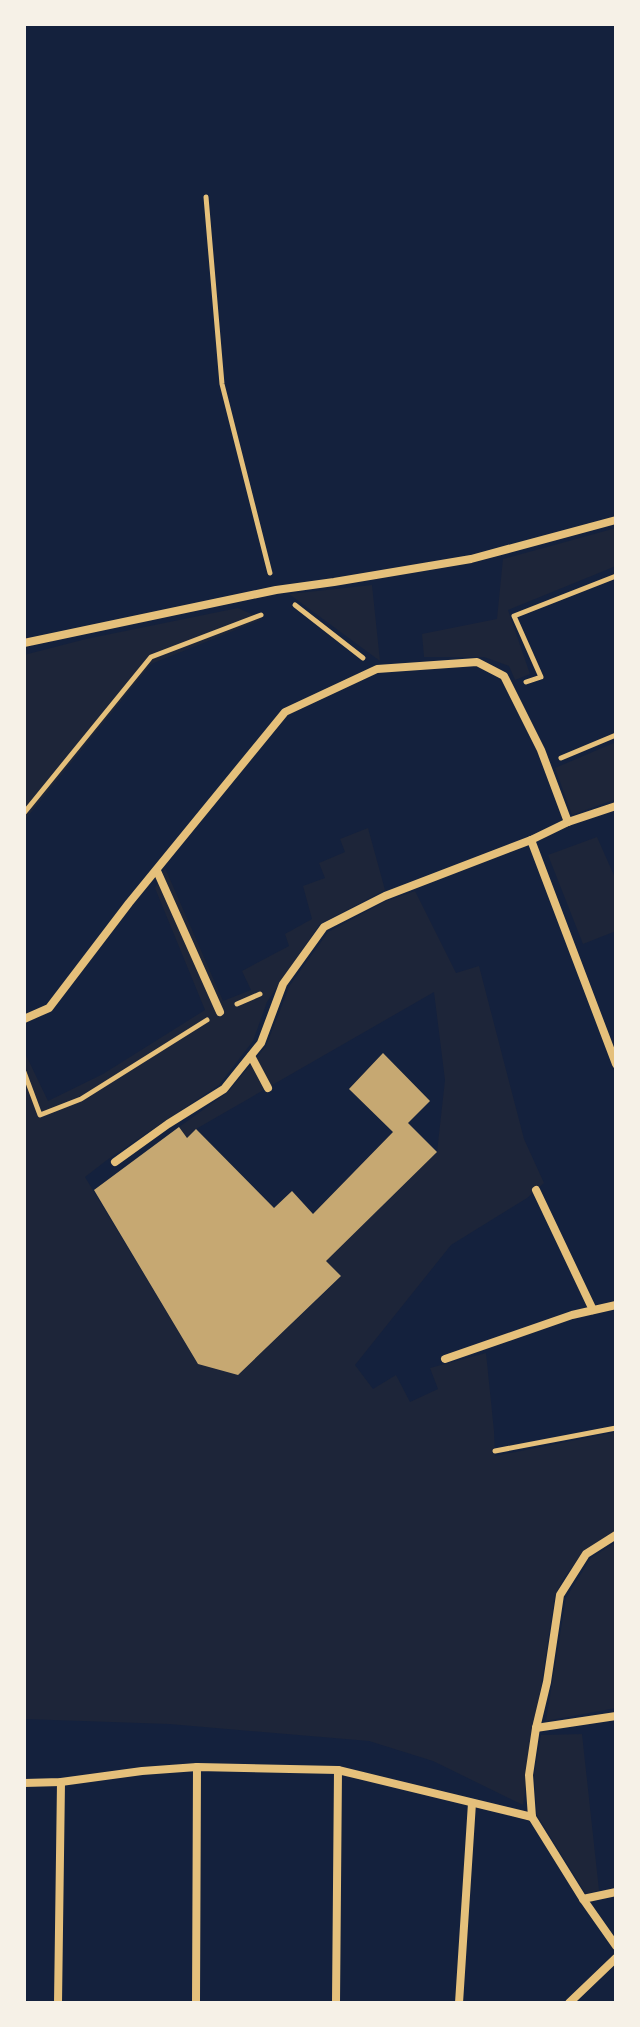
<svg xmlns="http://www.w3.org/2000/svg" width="640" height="2027" font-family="'DejaVu Sans',sans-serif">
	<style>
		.green { fill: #1d2539 }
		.building { fill: #c6a872 }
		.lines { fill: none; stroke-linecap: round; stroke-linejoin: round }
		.path { stroke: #e5c07b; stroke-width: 5 }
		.minor { stroke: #e5c07b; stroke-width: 8 }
	</style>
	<rect width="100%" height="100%" fill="#14213d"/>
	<g class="green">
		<path d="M616 528V566L508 610 530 674 515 680 509 666 484 657H424L422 634 497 619 503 559Z"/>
		<path d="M372 585 380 661 289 594Z"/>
		<path d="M238 608 263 619 151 664 24 821V655L86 639Z"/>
		<path d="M616 742V799L572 815 555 768Z"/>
		<path d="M368 828 385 890 320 924 267 1002 253 1041 219 1085 107 1160 85 1177 198 1364 238 1375 341 1277 326 1261 437 1152 445 1080 434 992 196 1129 187 1138 179 1127 228 1092 266 1046 290 985 328 932 386 901 415 891 456 973 479 966 524 1139 544 1183 527 1198 451 1245 355 1365 373 1389 396 1375 410 1402 438 1389 430 1368 486 1353 494 1431 495 1456 616 1432V1531L584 1551 564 1578 555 1595 523 1805 433 1761 369 1741 169 1724 24 1719V1051L48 1101 103 1074 205 1010 155 888 165 868 223 1001 251 990 242 971 289 946 285 934 312 919 303 886 325 878 319 863 345 852 340 839Z"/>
		<path d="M597 837 616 880V931L583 944 548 855Z"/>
		<path d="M616 1542V1708L546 1721 566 1598 591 1558Z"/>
		<path d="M582 1734 599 1890 586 1894 537 1815 534 1775 541 1735Z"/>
	</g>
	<path class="building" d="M383 1053 430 1101 408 1123 437 1152 326 1261 341 1276 238 1375 198 1364 94 1190 179 1127 187 1138 196 1129 274 1208 292 1191 313 1214 393 1132 349 1089Z"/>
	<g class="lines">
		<g class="path">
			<path d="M206 197 222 384 270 573"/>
			<path d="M295 605 363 658"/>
			<path d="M526 682 541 677 514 616 616 576"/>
			<path d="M561 758 616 735"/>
			<path d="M24 813 151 657 261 615"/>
			<path d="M237 1004 260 994"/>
			<path d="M24 1072 40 1115 81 1099 207 1020"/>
			<path d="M495 1451 616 1428"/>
		</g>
		<g class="minor">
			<path d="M24 643 276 590 334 582 471 559 616 520"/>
			<path d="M531 840 616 1064"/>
			<path d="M157 871 220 1012"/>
			<path d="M24 1019 49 1008 129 903 285 712 377 669 477 662 504 676 541 750 568 822"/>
			<path d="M251 1056 268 1088"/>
			<path d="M115 1162 168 1124 224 1089 261 1043 283 984 324 927 385 896 531 840 568 822 616 806"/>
			<path d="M536 1190 593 1310"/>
			<path d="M445 1359 572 1315 616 1305"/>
			<path d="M616 1535 586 1554 560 1595 547 1682 536 1728 529 1775 532 1817 583 1899 616 1946"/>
			<path d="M536 1728 616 1716"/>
			<path d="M24 1783 61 1782 142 1771 197 1767 338 1770 532 1817"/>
			<path d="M583 1899 616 1892"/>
			<path d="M58 2003 61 1782"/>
			<path d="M196 2003 197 1767"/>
			<path d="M336 2003 338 1770"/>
			<path d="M459 2003 472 1803"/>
			<path d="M569 2003 616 1958"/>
		</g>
	</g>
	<rect width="640" height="2027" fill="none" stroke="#f6f1e7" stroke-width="52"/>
</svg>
